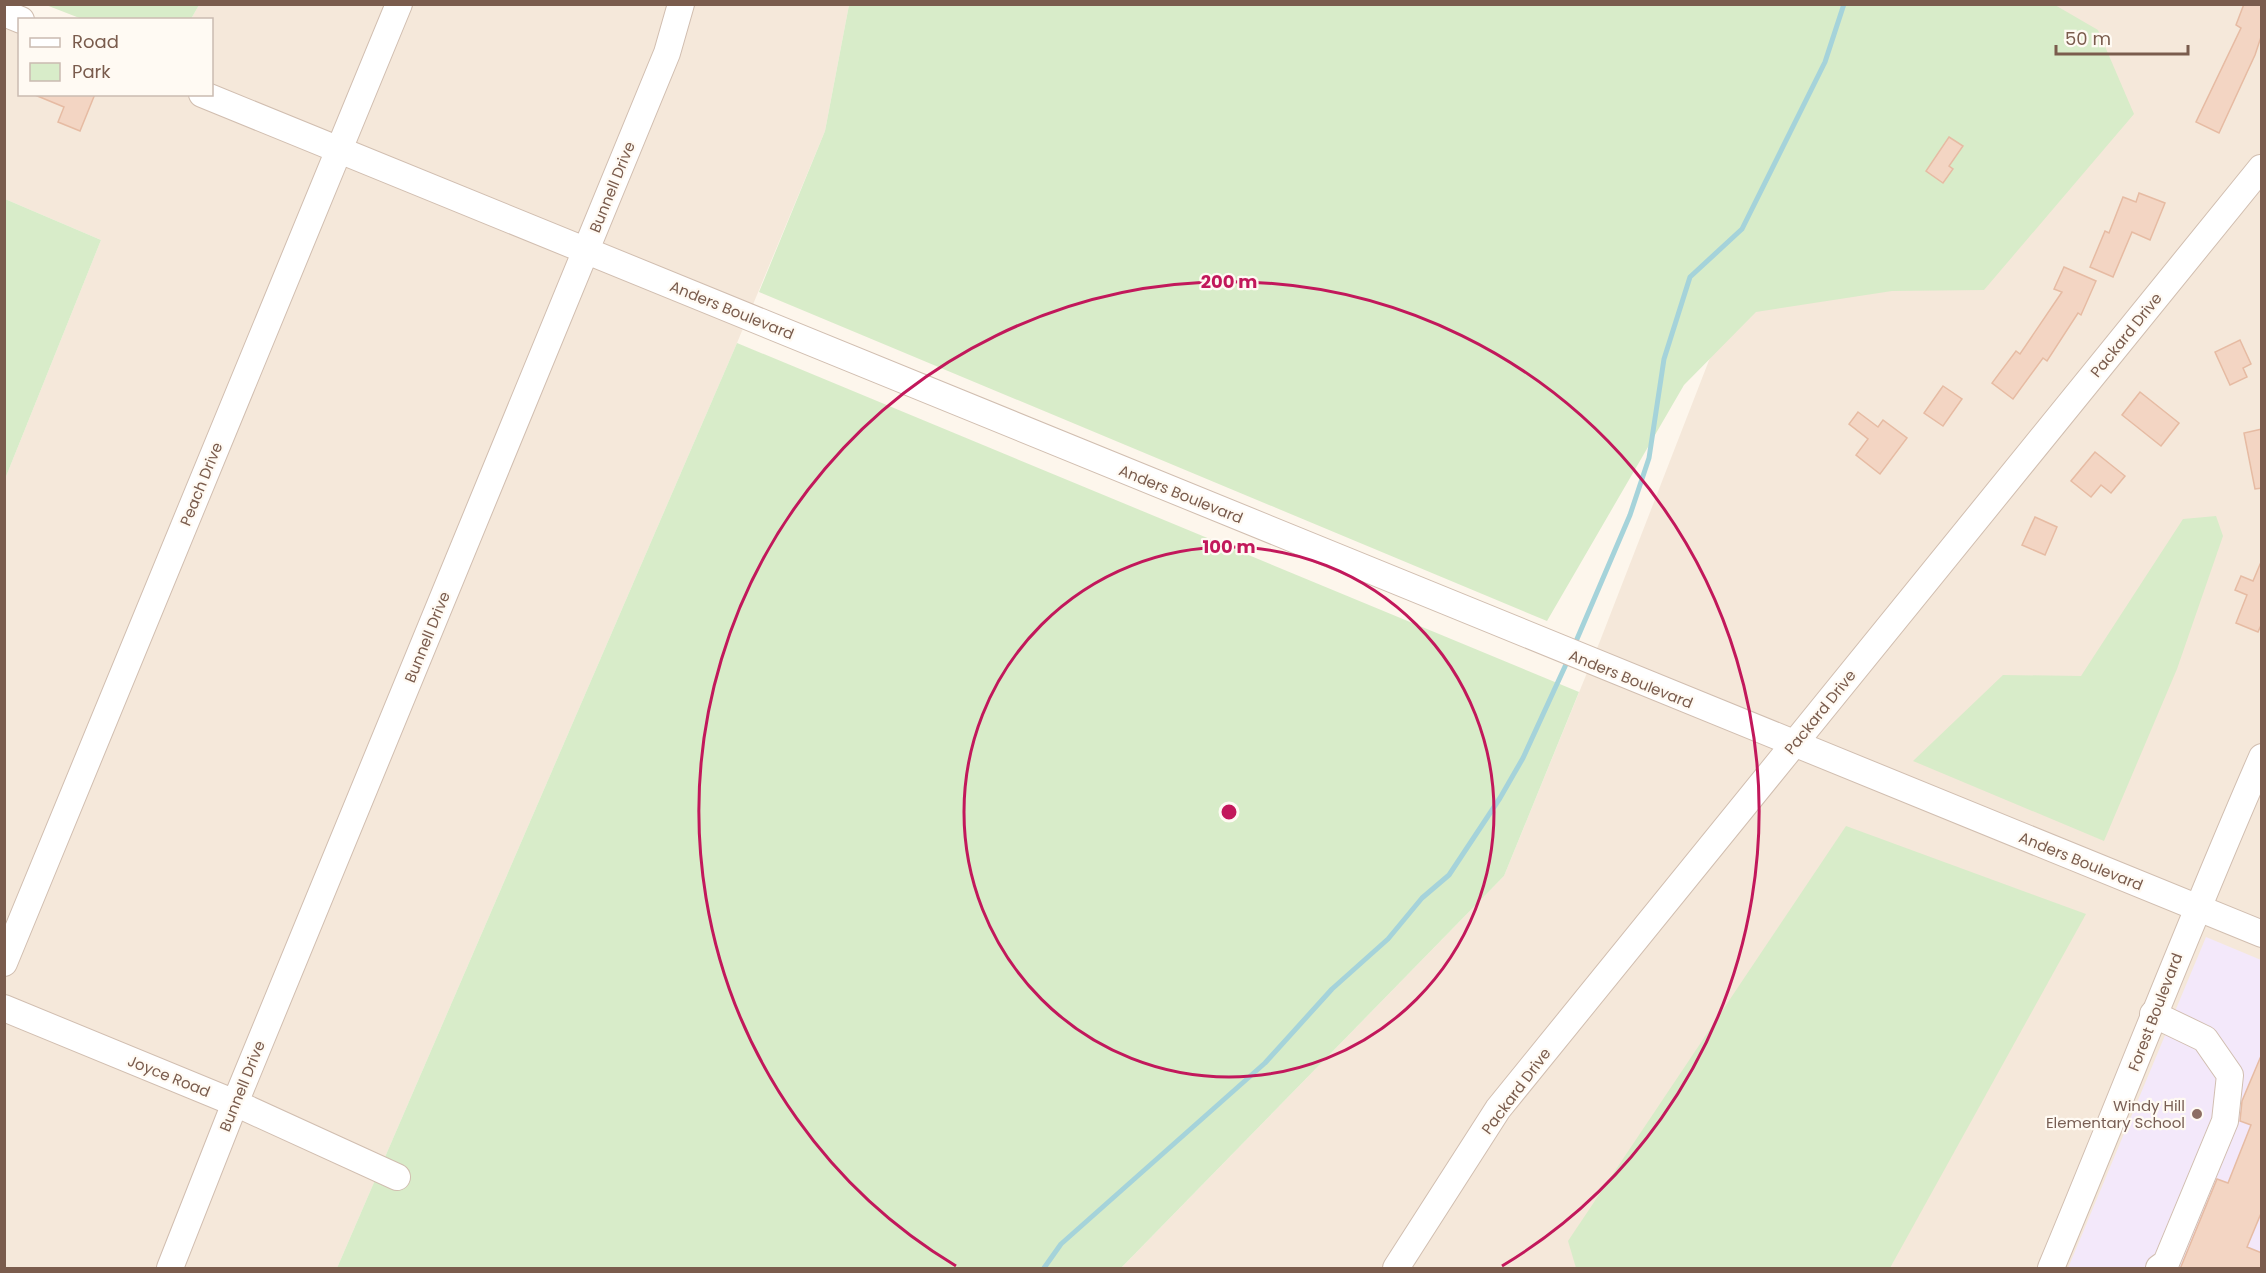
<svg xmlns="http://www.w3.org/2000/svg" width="2266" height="1273" font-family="Poppins,sans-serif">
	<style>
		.residential { fill: #f5e8da }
		.education { fill: #f3e8fa }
		.green { fill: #d8ecc9 }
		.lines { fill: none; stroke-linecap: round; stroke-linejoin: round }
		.stream { stroke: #a5d3da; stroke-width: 5 }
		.building { fill: #f3d5c3; stroke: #e6bba3; stroke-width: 1.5 }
		.minor-casing { stroke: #d1beb0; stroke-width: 28 }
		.minor { stroke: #fff; stroke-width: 26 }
		.ring { fill: none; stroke: #c2185b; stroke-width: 3 }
		.education-dot { fill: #8d6e63; stroke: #fffaf3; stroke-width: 2 }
		.labels { text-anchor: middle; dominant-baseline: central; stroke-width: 4.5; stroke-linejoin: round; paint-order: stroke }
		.street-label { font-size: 15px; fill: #7a5c4d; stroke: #fffaf3 }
		.education-label { font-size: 15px; fill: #785e54; stroke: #fffaf3; text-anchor: end }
		.centre { fill: #c2185b; stroke: #fffaf3; stroke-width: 3 }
		.ring-label { font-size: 18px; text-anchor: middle; font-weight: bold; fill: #c2185b; stroke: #fffaf3; stroke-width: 4.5; stroke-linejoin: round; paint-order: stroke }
	</style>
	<rect width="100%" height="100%" fill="#fdf6ec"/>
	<g class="residential">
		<path d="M199 5H849L825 131 737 343 337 1268H5V479L101 240 5 199 4 24 19 30 20 94H212V20L191 19Z"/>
		<path d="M1847 5H2261V1268H1121L1504 876 1600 641Z"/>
	</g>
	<path class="education" d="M2206 937 2261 960V1268H2068Z"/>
	<g class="green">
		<path d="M46 5 199 4V5L191 19H82Z"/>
		<path d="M849 5H2055L2098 30 2134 114 1984 290 1892 291 1756 312 1684 385 1547 621 759 292 825 131Z"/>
		<path d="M5 199 101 240 5 479Z"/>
		<path d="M737 343 1579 692 1504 876 1121 1268H337Z"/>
		<path d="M2216 516 2223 536 2177 669 2104 841 1913 761 2003 675 2081 676 2183 519Z"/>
		<path d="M1846 826 2086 914 1890 1268H1576L1568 1241Z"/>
	</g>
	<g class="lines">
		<g class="stream">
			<path d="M1574 646 1630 515 1649 458 1664 359 1690 277 1742 229 1825 62 1844 4"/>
			<path d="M1044 1268 1061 1244 1265 1063 1332 989 1388 939 1422 898 1449 875 1500 798 1523 758 1568 660"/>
		</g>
	</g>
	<g class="building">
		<path d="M2244 4H2262V34L2255 55 2219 133 2196 122 2241 28 2236 25Z"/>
		<path d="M95 94 80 131 58 122 64 107 35 95Z"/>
		<path d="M1949 137 1963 146 1949 166 1953 169 1943 183 1926 171Z"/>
		<path d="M2139 193 2165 203 2150 240 2132 232 2113 277 2090 267 2105 231 2109 233 2123 197 2136 202Z"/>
		<path d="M2064 267 2096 281 2081 315 2078 313 2047 361 2043 358 2013 399 1992 383 2016 351 2020 354 2062 292 2054 289Z"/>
		<path d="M2240 340 2251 364 2243 368 2247 377 2230 385 2215 352Z"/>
		<path d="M1943 386 1962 399 1943 426 1924 413Z"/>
		<path d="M2140 392 2179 423 2161 446 2122 415Z"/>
		<path d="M1858 412 1878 427 1883 420 1907 438 1880 474 1856 455 1868 439 1849 424Z"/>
		<path d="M2262 429V488L2255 489 2244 433Z"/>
		<path d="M2095 452 2125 476 2111 493 2101 485 2091 497 2071 481Z"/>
		<path d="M2035 517 2057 527 2045 555 2022 545Z"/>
		<path d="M2261 562 2262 623 2258 632 2236 623 2247 595 2235 590 2241 576 2253 581Z"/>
		<path d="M2261 1056 2262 1211 2247 1247 2262 1253V1269H2180L2217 1179 2228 1183 2251 1125 2240 1121 2242 1101Z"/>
	</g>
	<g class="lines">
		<g class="minor-casing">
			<g id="minor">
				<path d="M4 13 21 20"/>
				<path d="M202 94 2262 934"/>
				<path d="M4 963 399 4"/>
				<path d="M4 1008 235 1103 397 1177"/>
				<path d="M2153 1014 2205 1039 2230 1075 2225 1121 2166 1263 2159 1268"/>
				<path d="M170 1268 235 1103 667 53 681 4"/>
				<path d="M1396 1268 1498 1109 2261 168"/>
				<path d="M2051 1268C2122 1098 2188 926 2262 757"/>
			</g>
		</g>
		<use href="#minor" class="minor"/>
	</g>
	<g class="ring">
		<circle cx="1229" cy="812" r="265"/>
		<path d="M956 1266A530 530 0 1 1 1502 1266"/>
	</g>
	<circle class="education-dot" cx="2197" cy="1114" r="6"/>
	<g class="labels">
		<g class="street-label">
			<text transform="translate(612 187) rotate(-68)">Bunnell Drive</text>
			<text transform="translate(732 310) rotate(22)">Anders Boulevard</text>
			<text transform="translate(2126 335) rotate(-51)">Packard Drive</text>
			<text transform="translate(201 484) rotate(-68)">Peach Drive</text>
			<text transform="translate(1181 494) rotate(22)">Anders Boulevard</text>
			<text transform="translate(427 637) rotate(-68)">Bunnell Drive</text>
			<text transform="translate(1631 679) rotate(22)">Anders Boulevard</text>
			<text transform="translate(1820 712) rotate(-51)">Packard Drive</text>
			<text transform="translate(2081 861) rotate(22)">Anders Boulevard</text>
			<text transform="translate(2155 1012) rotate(-69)">Forest Boulevard</text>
			<text transform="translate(169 1076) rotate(22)">Joyce Road</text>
			<text transform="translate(242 1086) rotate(-68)">Bunnell Drive</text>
			<text transform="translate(1516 1091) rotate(-53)">Packard Drive</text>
		</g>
		<g class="education-label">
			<text x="2185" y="1105">Windy Hill<tspan x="2185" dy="17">Elementary School</tspan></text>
		</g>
	</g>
	<circle cx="1229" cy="812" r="9" class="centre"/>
	<g class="ring-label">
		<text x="1229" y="288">200 m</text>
		<text x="1229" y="553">100 m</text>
	</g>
	<rect width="2266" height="1273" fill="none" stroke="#7a5c4d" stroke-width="12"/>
	<rect x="18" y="18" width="195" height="78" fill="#fffaf3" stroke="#cabbb1" stroke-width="1.5"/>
	<rect x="30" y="38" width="30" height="9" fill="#ffffff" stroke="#cabbb1" stroke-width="1.5"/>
	<text x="72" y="48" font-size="18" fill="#7a5c4d">Road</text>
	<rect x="30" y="63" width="30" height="18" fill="#d8ecc9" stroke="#cabbb1" stroke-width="1.5"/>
	<text x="72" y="78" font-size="18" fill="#7a5c4d">Park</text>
	<path d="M2056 45v9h132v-9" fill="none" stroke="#7a5c4d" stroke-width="3"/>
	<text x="2065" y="45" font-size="18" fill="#7a5c4d" stroke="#fffaf3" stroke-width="4.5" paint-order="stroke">50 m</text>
</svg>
